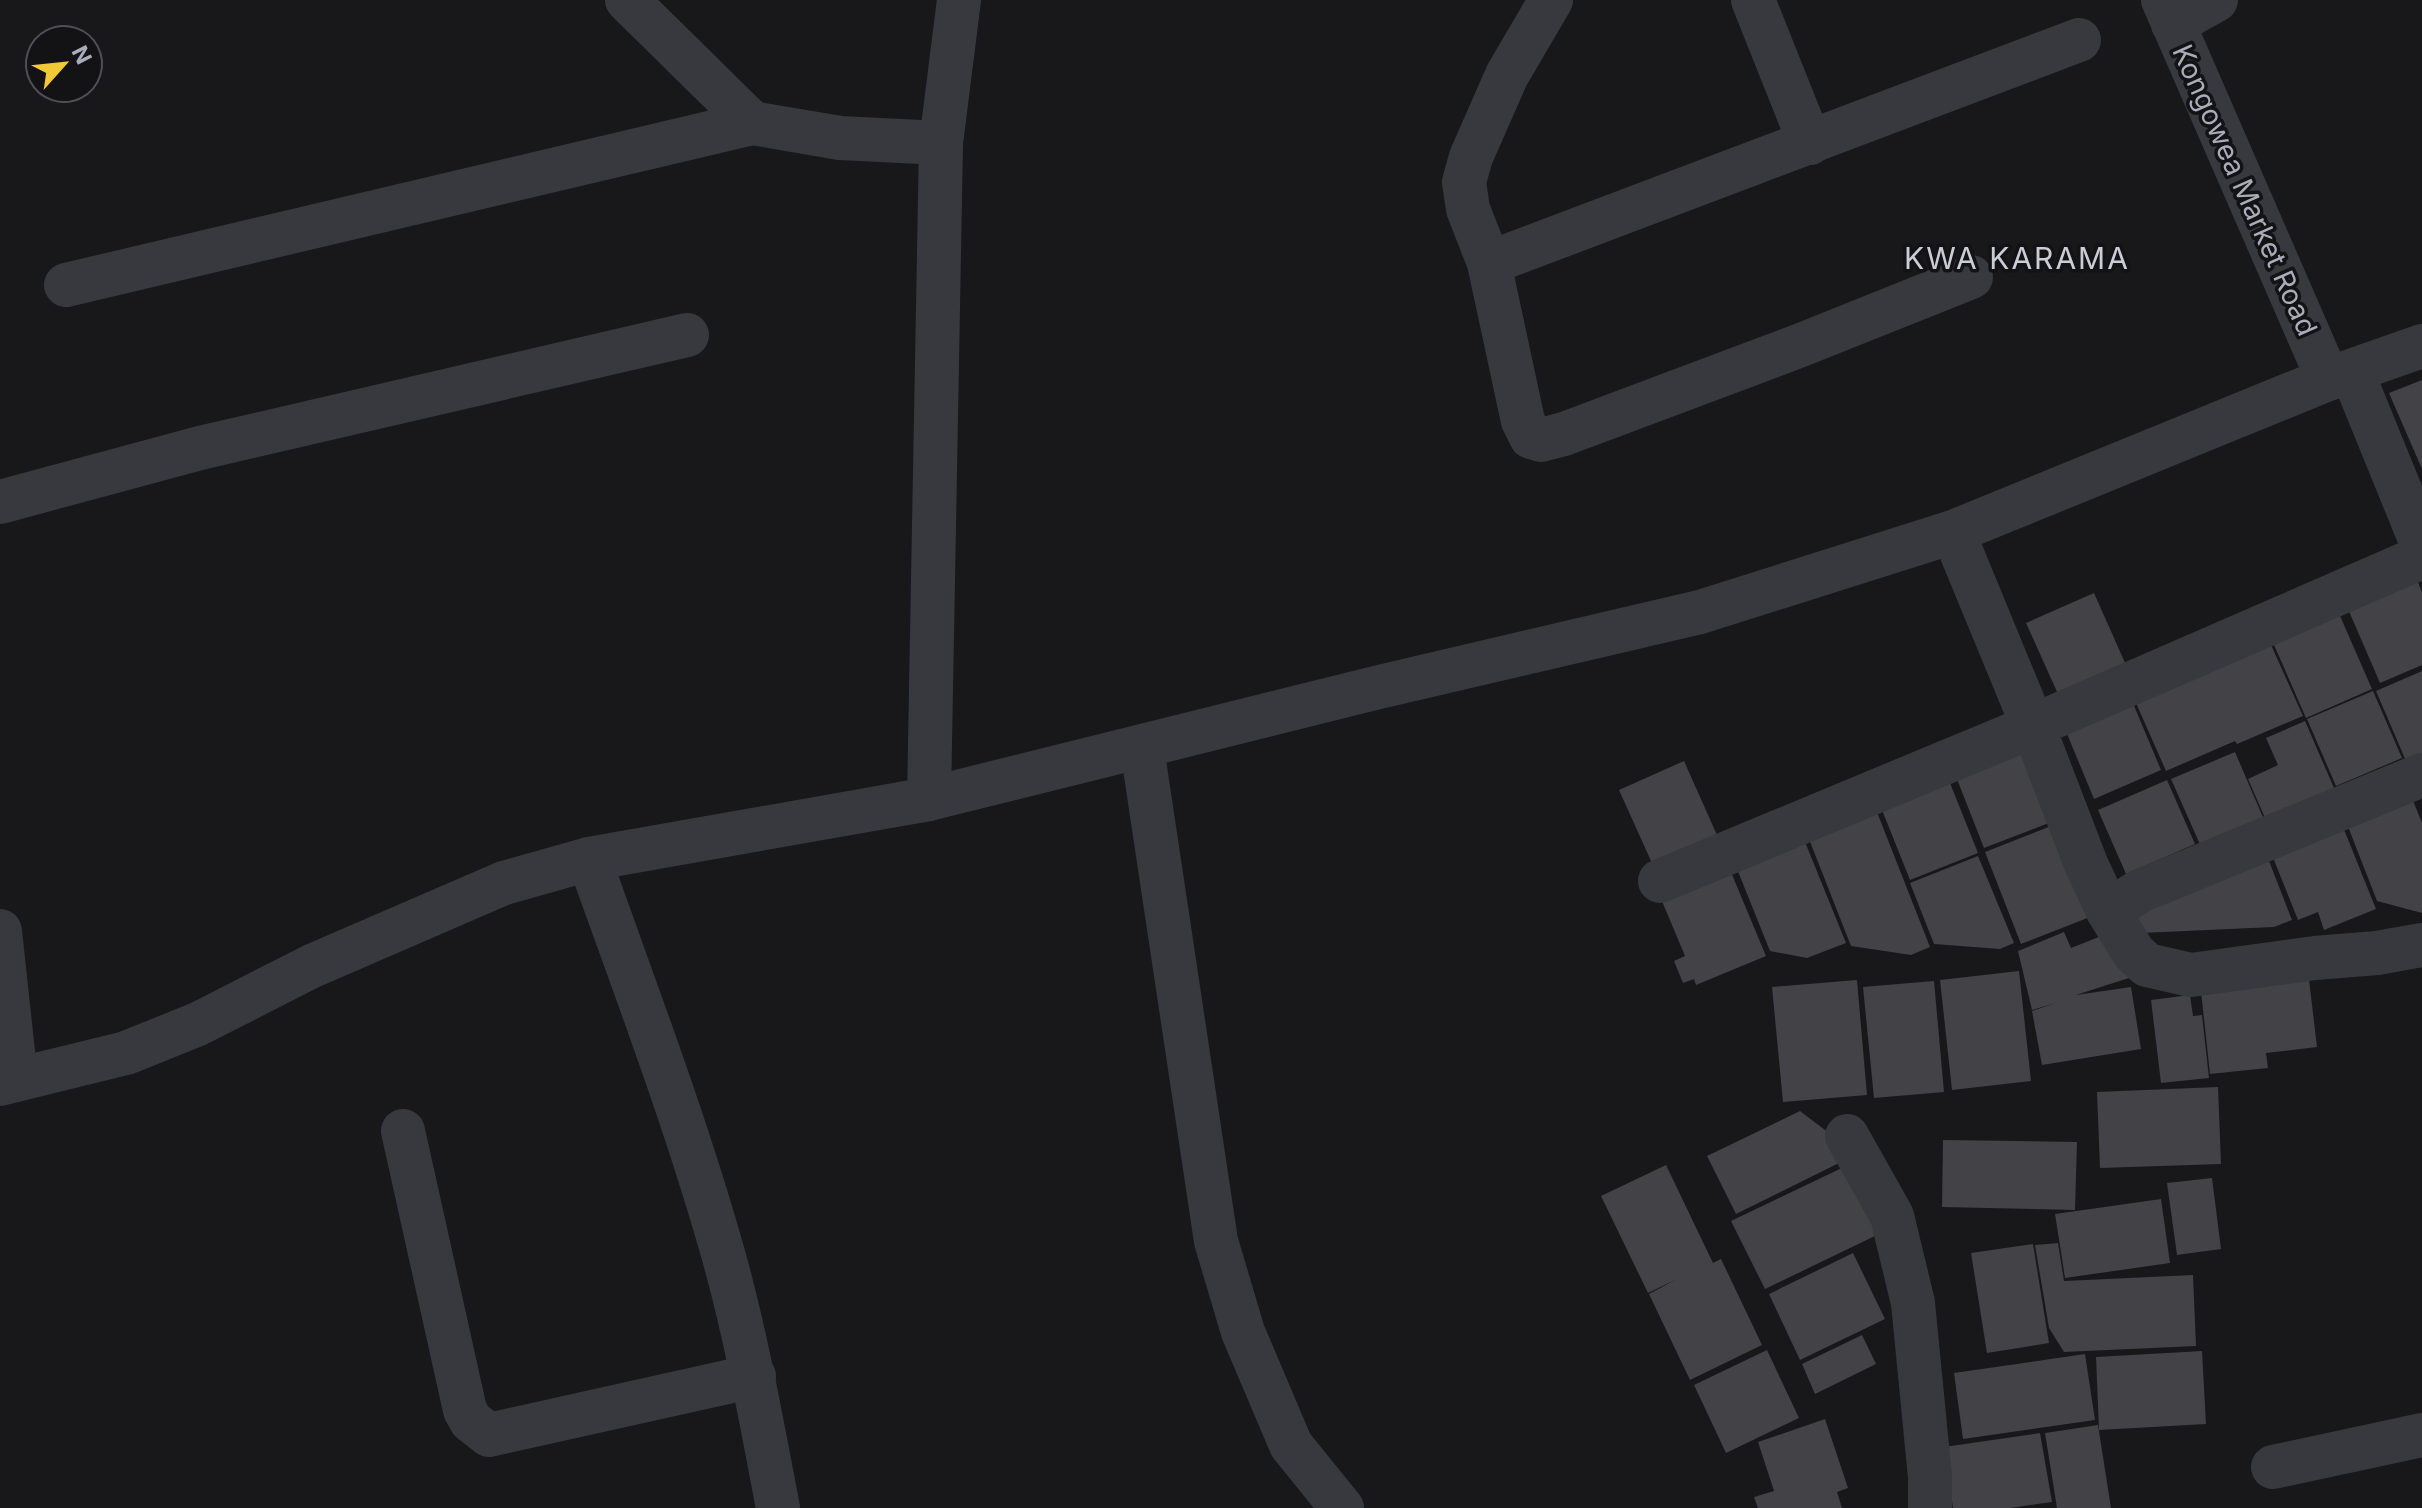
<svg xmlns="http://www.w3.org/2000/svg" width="2422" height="1508" font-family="Inter,sans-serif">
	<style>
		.building { fill: #424247 }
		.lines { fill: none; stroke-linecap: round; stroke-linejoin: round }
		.minor { stroke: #38393f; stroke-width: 44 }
		.labels { text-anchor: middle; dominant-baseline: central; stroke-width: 7; stroke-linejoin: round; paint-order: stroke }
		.street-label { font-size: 28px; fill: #aaadb9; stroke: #131215 }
		.neighbourhood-label { font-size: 30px; letter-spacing: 2px; fill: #cbccd5; stroke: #131215 }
	</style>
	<rect width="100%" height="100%" fill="#18171a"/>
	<g class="building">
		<path d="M2422 380V469L2389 393Z"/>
		<path d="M2417 580 2422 592V665L2380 683 2348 609Z"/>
		<path d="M2094 593 2126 665 2058 694 2026 623Z"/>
		<path d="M2337 609 2372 689 2306 718 2271 638Z"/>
		<path d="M2267 636 2303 716 2237 744 2235 741 2166 771 2132 694Z"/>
		<path d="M2422 671V754L2406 761 2376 691Z"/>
		<path d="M2127 689 2161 770 2094 799 2065 729Z"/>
		<path d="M2373 691 2402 758 2336 786 2307 719Z"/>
		<path d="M2305 721 2334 788 2265 818 2248 779 2278 765 2266 738Z"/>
		<path d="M2027 752 2054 821 1984 848 1957 779Z"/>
		<path d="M2235 752 2265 822 2202 849 2171 779Z"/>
		<path d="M1684 761 1721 844 1656 872 1619 790Z"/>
		<path d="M1948 778 1978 853 1910 880 1880 805Z"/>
		<path d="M2167 780 2195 844 2126 874 2098 810Z"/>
		<path d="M2412 798 2422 823V913L2377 901 2347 824Z"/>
		<path d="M1875 807 1930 947 1911 955 1851 946 1807 834Z"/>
		<path d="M2054 825 2090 917 2021 944 1985 852Z"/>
		<path d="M2343 827 2376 909 2324 930 2318 912 2298 920 2272 855Z"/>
		<path d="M1803 837 1846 943 1807 958 1770 951 1735 864Z"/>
		<path d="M1978 856 2014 943 2000 949 1934 944 1910 883Z"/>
		<path d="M2267 856 2292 920 2274 927 2141 933 2132 910Z"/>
		<path d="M1728 865 1766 956 1696 985 1694 979 1683 983 1674 961 1685 956 1659 894Z"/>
		<path d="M2064 932 2071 948 2109 933 2129 978 2076 995 2131 987 2141 1049 2042 1065 2032 1011 2056 1003 2032 1010 2018 951Z"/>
		<path d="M2019 971 2031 1081 1952 1090 1940 980Z"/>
		<path d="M2308 971 2317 1047 2266 1053 2268 1068 2210 1074 2200 982Z"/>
		<path d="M1857 980 1867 1095 1783 1102 1772 987Z"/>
		<path d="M1934 981 1944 1092 1874 1098 1863 987Z"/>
		<path d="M2190 995 2193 1016 2202 1015 2209 1078 2161 1083 2151 1000Z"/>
		<path d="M2218 1087 2221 1164 2100 1168 2097 1092Z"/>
		<path d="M1800 1111 1829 1133 1843 1161 1736 1214 1707 1156Z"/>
		<path d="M1943 1140 2077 1142 2075 1210 1942 1207Z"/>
		<path d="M1666 1165 1713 1263 1721 1259 1762 1345 1690 1380 1649 1294 1677 1279 1648 1293 1601 1196Z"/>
		<path d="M1846 1166 1879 1234 1765 1289 1731 1221Z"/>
		<path d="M2212 1178 2221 1249 2177 1255 2167 1183Z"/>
		<path d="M2161 1199 2170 1263 2065 1278 2055 1214Z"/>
		<path d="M2058 1243 2064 1281 2193 1275 2196 1346 2064 1352 2049 1328 2035 1245Z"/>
		<path d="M2033 1244 2049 1343 1987 1353 1971 1253Z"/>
		<path d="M1853 1253 1885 1319 1800 1360 1769 1294Z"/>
		<path d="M1862 1335 1876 1364 1815 1394 1802 1364Z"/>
		<path d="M1767 1350 1799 1418 1726 1453 1694 1385Z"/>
		<path d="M2202 1351 2206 1424 2099 1430 2096 1357Z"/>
		<path d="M2085 1354 2095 1420 1963 1439 1954 1373Z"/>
		<path d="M1825 1419 1848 1488 1837 1492 1842 1508H1758L1754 1497 1774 1491 1758 1442Z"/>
		<path d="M2098 1425 2111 1508H2057L2045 1433Z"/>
		<path d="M2040 1433 2052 1502 2010 1508H1953L1944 1447Z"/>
	</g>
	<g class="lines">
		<g class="minor">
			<path d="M627 0 752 123 840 138 941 143"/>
			<path d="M1551 0 1507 75 1471 157 1464 182 1468 209 1489 263 1523 421 1531 437 1541 440 1564 434 1801 345 1971 277"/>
			<path d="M1753 0 1810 143"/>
			<path d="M2163 0 2328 379"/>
			<path d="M2173 24 2216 0"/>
			<path d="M1489 263 2079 40"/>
			<path d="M66 285 752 123"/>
			<path d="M2352 372 2422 544"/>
			<path d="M0 502 200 448 687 335"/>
			<path d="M1953 532 2033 726 2086 864 2108 911 2134 953 2147 965 2191 975 2315 958 2377 953 2422 945"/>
			<path d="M1142 748 1216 1241 1243 1332 1291 1445 1342 1508"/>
			<path d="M929 799 941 143 959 0"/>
			<path d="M589 859C636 991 686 1122 724 1257 747 1340 762 1424 778 1508"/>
			<path d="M1660 881 2033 726 2422 557"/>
			<path d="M2108 911 2140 891 2422 775"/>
			<path d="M0 931 16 1080"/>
			<path d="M0 1084 126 1053 198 1024 312 966 504 883 589 859 929 799 1375 688 1700 612 1953 532 2328 379 2422 346"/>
			<path d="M403 1131 465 1410 471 1421 489 1435 754 1376"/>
			<path d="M1847 1136 1892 1216 1913 1303 1930 1477V1508"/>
			<path d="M2273 1467 2422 1435"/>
		</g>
	</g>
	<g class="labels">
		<g class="street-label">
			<text transform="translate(2245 190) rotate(66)">Kongowea Market Road</text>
		</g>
		<g class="neighbourhood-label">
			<text x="2017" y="258">KWA KARAMA</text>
		</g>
	</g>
	<g transform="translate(64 64) rotate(63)"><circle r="38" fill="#131215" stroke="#4f5057" stroke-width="2"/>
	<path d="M0-6L14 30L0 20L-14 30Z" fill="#f1c938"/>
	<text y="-12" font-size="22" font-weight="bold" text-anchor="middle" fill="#aaadb9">N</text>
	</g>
</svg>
